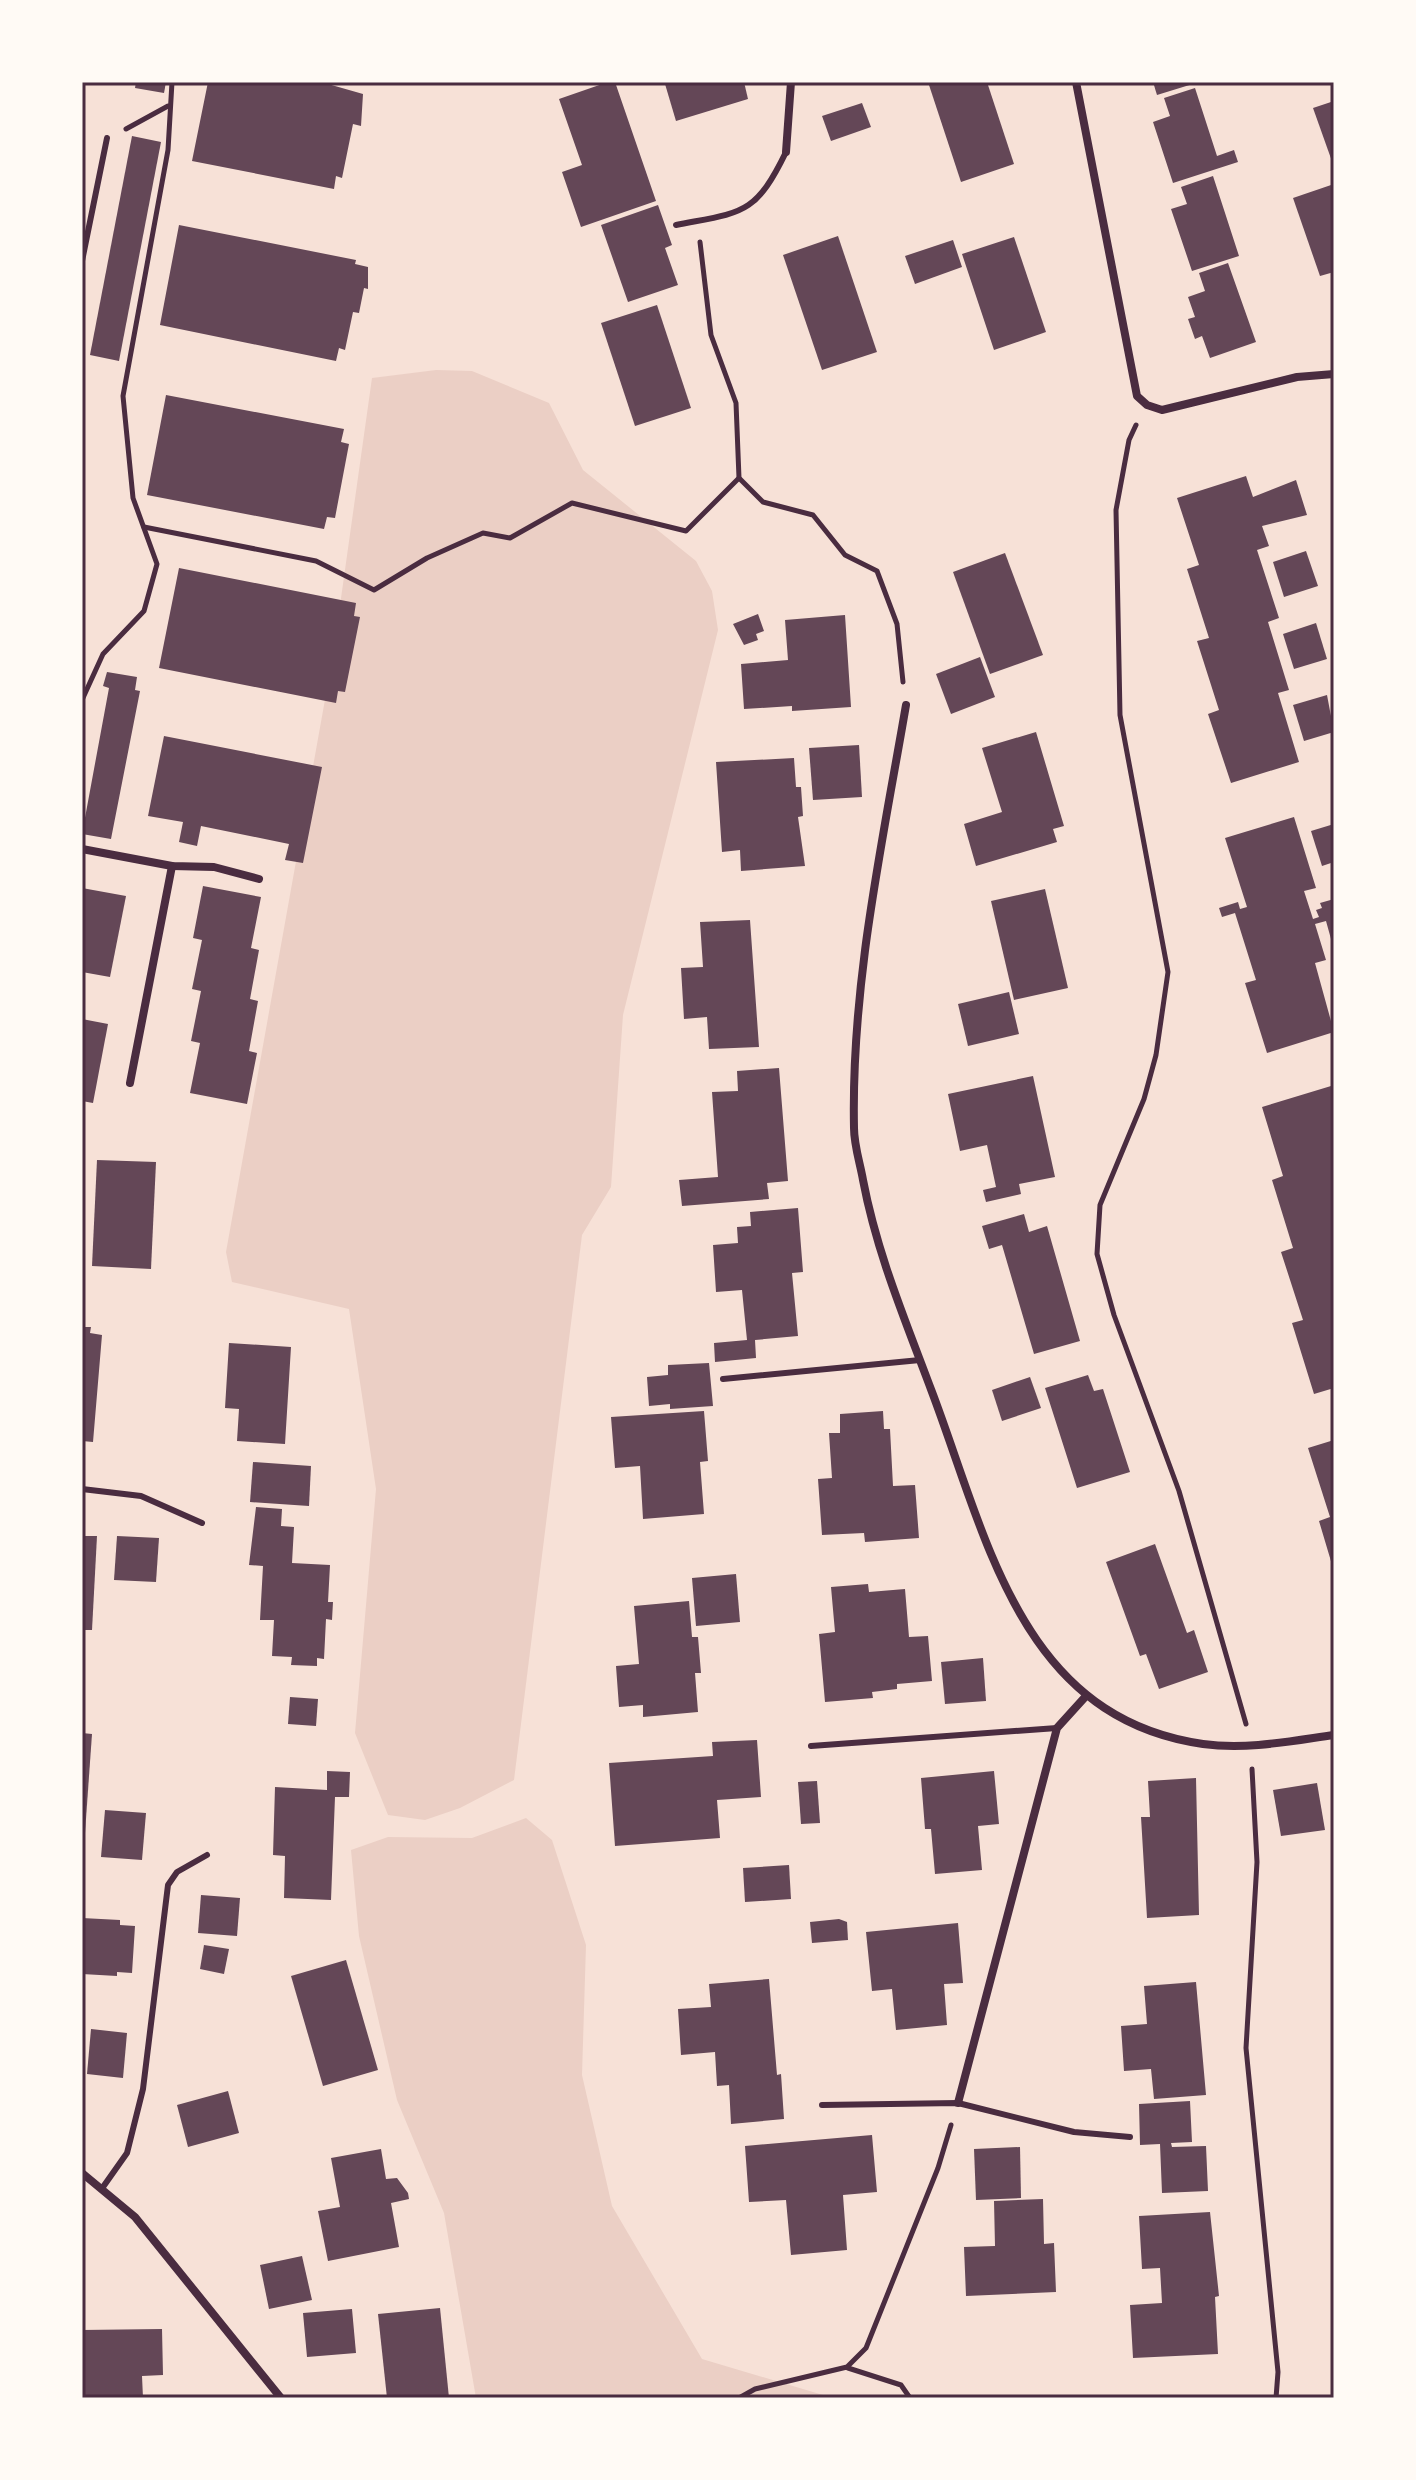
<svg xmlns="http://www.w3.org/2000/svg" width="1416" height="2480" font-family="'Nunito Sans',sans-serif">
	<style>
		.green { fill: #ebcfc5 }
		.building { fill: #644757 }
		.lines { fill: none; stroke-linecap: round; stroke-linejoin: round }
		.path { stroke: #4a2c40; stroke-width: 5 }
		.service { stroke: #4a2c40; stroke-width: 6 }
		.minor { stroke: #4a2c40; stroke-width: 8 }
		.neatline { fill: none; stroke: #4a2c40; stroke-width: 3 }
	</style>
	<rect width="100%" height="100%" fill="#f7e1d7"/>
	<g class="green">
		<path d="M436 370 472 371 549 403 583 470 696 561 712 591 718 630 623 1015 611 1187 582 1235 514 1780 460 1808 425 1820 388 1815 355 1733 376 1489 349 1309 232 1282 226 1252 333 655 372 378Z"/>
		<path d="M526 1818 552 1840 586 1945 582 2075 612 2206 702 2359 833 2398H476L444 2213 397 2100 359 1936 351 1850 388 1837 472 1838Z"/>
	</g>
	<g class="building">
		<path d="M136 82H166L164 93 135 88Z"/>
		<path d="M208 82H321L363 94 361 126 353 124 342 178 336 176 334 189 192 161Z"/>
		<path d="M608 82H615L656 201 581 227 562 172 582 165 559 99Z"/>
		<path d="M673 82H744L748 99 676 121 665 84Z"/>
		<path d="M939 82H987L1014 164 961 182 929 85Z"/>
		<path d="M1153 82H1196V83L1157 95Z"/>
		<path d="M1195 88 1217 156 1234 150 1238 162 1173 183 1153 122 1170 116 1164 98Z"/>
		<path d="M1334 101V167L1313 108Z"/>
		<path d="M862 103 871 127 831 141 822 116Z"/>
		<path d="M132 136 161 142 119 361 90 355Z"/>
		<path d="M1213 176 1239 256 1192 271 1171 209 1187 204 1181 187Z"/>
		<path d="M1334 184V272L1320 276 1293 198Z"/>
		<path d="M658 205 672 245 665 248 678 285 628 302 601 225Z"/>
		<path d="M179 225 356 260 355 264 368 267V289L364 288 359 313 353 312 345 350 339 348 336 361 160 325Z"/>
		<path d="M838 236 877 352 822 370 783 255Z"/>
		<path d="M1014 237 1046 332 994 350 962 254Z"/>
		<path d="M953 240 962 267 915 284 905 256Z"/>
		<path d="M1228 263 1256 342 1210 358 1202 336 1195 339 1188 319 1195 317 1188 297 1205 291 1199 273Z"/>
		<path d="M657 305 691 408 635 426 601 323Z"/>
		<path d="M166 395 344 429 341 442 349 444 335 518 327 517 324 529 147 495Z"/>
		<path d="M1246 476 1253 497 1296 480 1307 515 1262 526 1269 546 1257 550 1279 618 1268 622 1289 690 1278 693 1299 762 1231 783 1208 714 1219 710 1197 641 1209 638 1187 569 1199 565 1177 498Z"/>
		<path d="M1306 551 1318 586 1284 597 1273 562Z"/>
		<path d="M1005 553 1043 655 990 674 953 572Z"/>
		<path d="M179 568 356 603 354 616 360 617 345 692 338 691 336 703 159 668Z"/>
		<path d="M758 614 764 631 756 634 758 640 744 645 733 624Z"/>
		<path d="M845 615 851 707 792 711V706L744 709 741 664 788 660 785 620Z"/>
		<path d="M1316 623 1327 659 1294 669 1283 634Z"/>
		<path d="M980 657 995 697 951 714 936 674Z"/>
		<path d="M107 672 137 677 135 690 140 691 111 839 82 834 109 688 103 686Z"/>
		<path d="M1327 695 1334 732 1304 741 1293 705Z"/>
		<path d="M1036 732 1064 826 1053 829 1057 842 976 866 964 824 1002 812 982 748Z"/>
		<path d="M164 736 322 767 303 863 285 860 289 844 201 826 197 846 179 842 183 822 148 816Z"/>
		<path d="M859 745 862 797 813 800 809 748Z"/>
		<path d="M794 758 796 787H801L803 816 798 817 805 866 741 871 740 850 722 852 716 762Z"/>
		<path d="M1294 817 1316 888 1304 891 1313 919 1319 917 1316 910 1322 908 1320 903 1334 899V938L1331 939 1326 921 1315 924 1326 960 1315 963 1334 1032 1267 1053 1245 983 1256 980 1235 913 1222 917 1219 908 1238 902 1240 909 1247 907 1225 838Z"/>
		<path d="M1334 824V862L1322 866 1311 831Z"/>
		<path d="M203 886 261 897 251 948 259 950 250 999 258 1001 249 1051 257 1053 247 1104 190 1093 200 1043 191 1041 201 991 192 989 202 940 193 938Z"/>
		<path d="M82 888 126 896 110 977 82 972Z"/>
		<path d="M1045 889 1068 988 1014 1000 991 901Z"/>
		<path d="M750 920 759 1047 709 1049 707 1017 684 1019 681 968 703 967 700 922Z"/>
		<path d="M1009 992 1019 1034 968 1046 958 1004Z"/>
		<path d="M82 1019 108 1024 93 1103 82 1101Z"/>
		<path d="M779 1068 788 1181 767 1183 769 1199 682 1206 679 1180 718 1177 712 1092 738 1091 737 1071Z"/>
		<path d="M1033 1076 1055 1177 1019 1184 1021 1194 986 1202 983 1190 996 1187 987 1145 960 1151 948 1094Z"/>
		<path d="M1331 1086 1334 1388 1314 1394 1292 1323 1303 1320 1281 1252 1293 1248 1272 1180 1283 1176 1262 1107Z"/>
		<path d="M97 1160 156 1162 151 1269 92 1266Z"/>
		<path d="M798 1208 803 1272 792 1273 798 1336 755 1340 756 1358 715 1362 714 1343 747 1340 742 1290 716 1292 713 1245 738 1243 737 1227 751 1226 750 1212Z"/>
		<path d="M1024 1214 1029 1232 1047 1226 1080 1341 1034 1354 1002 1245 989 1249 982 1226Z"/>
		<path d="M82 1327H91L90 1333 102 1335 93 1442 82 1441Z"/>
		<path d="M229 1343 291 1347 285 1444 237 1441 239 1409 225 1408Z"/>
		<path d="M709 1363 713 1406 670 1409V1404L649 1406 647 1377 668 1375V1365Z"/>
		<path d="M1088 1375 1094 1391 1103 1389 1130 1472 1077 1488 1045 1388Z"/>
		<path d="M1030 1377 1041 1408 1002 1421 992 1390Z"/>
		<path d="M704 1411 708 1461 700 1462 704 1514 643 1519 640 1466 615 1468 611 1417Z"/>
		<path d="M883 1411 884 1429H890L893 1486 915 1485 919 1538 865 1542 864 1533 822 1535 818 1479 832 1478 829 1433H840V1414Z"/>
		<path d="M1334 1440V1567L1333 1568 1319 1521 1330 1517 1308 1448Z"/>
		<path d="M253 1462 311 1466 309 1506 250 1502Z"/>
		<path d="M256 1507 282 1509 281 1526 294 1527 292 1563 330 1565 328 1602H333L332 1620 326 1619 324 1659 317 1658V1666L291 1665 292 1657 272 1656 274 1620H260L263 1566 249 1565Z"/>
		<path d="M82 1536H97L92 1630H82Z"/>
		<path d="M117 1536 159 1538 156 1582 114 1580Z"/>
		<path d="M1155 1544 1187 1633 1194 1630 1208 1672 1159 1689 1146 1654 1140 1656 1106 1562Z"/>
		<path d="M736 1574 740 1622 696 1626 692 1578Z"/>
		<path d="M868 1584 869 1592 905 1589 909 1637 928 1636 932 1681 897 1684V1689L872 1692 873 1698 825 1702 819 1634 835 1632 831 1587Z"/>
		<path d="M689 1601 692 1637H698L701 1673H695L698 1712 643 1717V1705L619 1707 616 1666 639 1664 634 1606Z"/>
		<path d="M983 1658 986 1701 945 1704 941 1662Z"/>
		<path d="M290 1697 318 1699 316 1726 288 1724Z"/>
		<path d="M82 1733 92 1734 84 1847H82Z"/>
		<path d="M757 1740 761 1797 717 1800 720 1838 615 1846 609 1763 713 1756 712 1742Z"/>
		<path d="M327 1771 350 1772 349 1797H335L331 1900 284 1898 285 1856 273 1855 275 1787 327 1790Z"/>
		<path d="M994 1771 999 1824 978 1826 982 1870 935 1874 931 1829H925L921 1778Z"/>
		<path d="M1196 1778 1199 1915 1147 1918 1141 1817H1150L1148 1781Z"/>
		<path d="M817 1781 820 1823 801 1824 798 1782Z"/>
		<path d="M1317 1783 1325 1830 1281 1836 1273 1790Z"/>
		<path d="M105 1810 146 1813 142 1860 101 1857Z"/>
		<path d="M789 1865 791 1899 745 1902 743 1868Z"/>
		<path d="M201 1895 240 1898 237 1936 198 1933Z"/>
		<path d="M82 1918 120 1920V1925L135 1926 132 1973 117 1972V1976L82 1974Z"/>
		<path d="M839 1919 847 1922 848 1940 812 1943 810 1922Z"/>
		<path d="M958 1923 963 1983 944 1984 947 2025 896 2030 892 1989 872 1991 866 1932Z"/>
		<path d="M204 1945 229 1949 224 1974 200 1969Z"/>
		<path d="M346 1960 378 2070 323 2086 291 1976Z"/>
		<path d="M769 1979 777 2075 781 2074 784 2119 731 2124 729 2085 717 2086 715 2052 681 2055 678 2009 711 2007 709 1984Z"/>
		<path d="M1196 1982 1206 2095 1154 2099 1151 2069 1124 2071 1121 2026 1147 2024 1144 1986Z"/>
		<path d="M91 2029 127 2033 123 2078 87 2074Z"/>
		<path d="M228 2091 239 2133 188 2147 177 2105Z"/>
		<path d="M1190 2101 1192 2142 1171 2143 1172 2147 1206 2146 1208 2191 1162 2193 1160 2144 1140 2145 1139 2104Z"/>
		<path d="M872 2135 877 2192 843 2195 847 2250 791 2255 786 2200 749 2202 745 2146Z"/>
		<path d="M1020 2147 1021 2198 976 2200 974 2149Z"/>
		<path d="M381 2149 386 2179 397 2178 408 2193 409 2199 391 2203 399 2247 328 2261 318 2211 340 2207 331 2158Z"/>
		<path d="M1043 2199 1044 2244 1054 2243 1056 2292 966 2296 964 2247 995 2246 994 2201Z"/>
		<path d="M1210 2212 1219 2296 1215 2297 1218 2354 1133 2358 1130 2305 1162 2303 1160 2268 1142 2269 1139 2216Z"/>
		<path d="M302 2256 312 2300 269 2309 260 2265Z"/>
		<path d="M440 2308 449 2398H387L378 2314Z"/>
		<path d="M352 2309 356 2353 307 2357 303 2313Z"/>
		<path d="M162 2329 163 2375 142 2376 143 2398H82V2330Z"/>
	</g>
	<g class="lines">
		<g class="path">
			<path d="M126 129 168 106"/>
			<path d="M700 242 711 335 736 403 739 478 763 502 813 515 845 555 877 571 897 624 903 682"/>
			<path d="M1136 425 1129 440 1116 510 1120 715 1168 972 1156 1055 1144 1099 1100 1205 1097 1254 1114 1315 1179 1491 1246 1724"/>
			<path d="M144 527 316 561 374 590 427 558 483 533 510 538 572 503 686 531 739 478"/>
			<path d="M82 700 103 654 144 611 157 564 133 498 123 396 168 150 172 82"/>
			<path d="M1252 1769 1257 1862 1246 2048 1278 2372 1276 2398"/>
			<path d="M848 2368 901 2385 910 2398"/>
			<path d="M739 2398 755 2389 847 2367 866 2348 938 2168 951 2125"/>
		</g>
		<g class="service">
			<path d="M676 225C742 212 755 216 786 152"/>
			<path d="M82 261 107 138"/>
			<path d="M723 1379 920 1360"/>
			<path d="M82 1489 141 1496 202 1523"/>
			<path d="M811 1746 1057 1728"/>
			<path d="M822 2105 958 2103 1074 2132 1130 2137"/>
			<path d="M103 2187 127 2153 143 2089 168 1885 177 1872 207 1855"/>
		</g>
		<g class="minor">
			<path d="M1076 82 1137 396 1147 405 1162 410 1297 377 1334 374"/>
			<path d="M786 152 791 82"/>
			<path d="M906 705C882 845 851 985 854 1128 854 1145 860 1163 863 1180 877 1254 906 1322 932 1392 987 1537 1020 1718 1203 1744 1247 1750 1291 1741 1334 1735"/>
			<path d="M82 849 172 866 214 867 259 879"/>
			<path d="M130 1083 172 866"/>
			<path d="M958 2103 1057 1728 1086 1696"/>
			<path d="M82 2173 135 2217 281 2398"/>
		</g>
	</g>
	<rect width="1416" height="2480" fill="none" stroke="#fffaf5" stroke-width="168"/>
	<rect x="84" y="84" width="1248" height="2312" class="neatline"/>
</svg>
